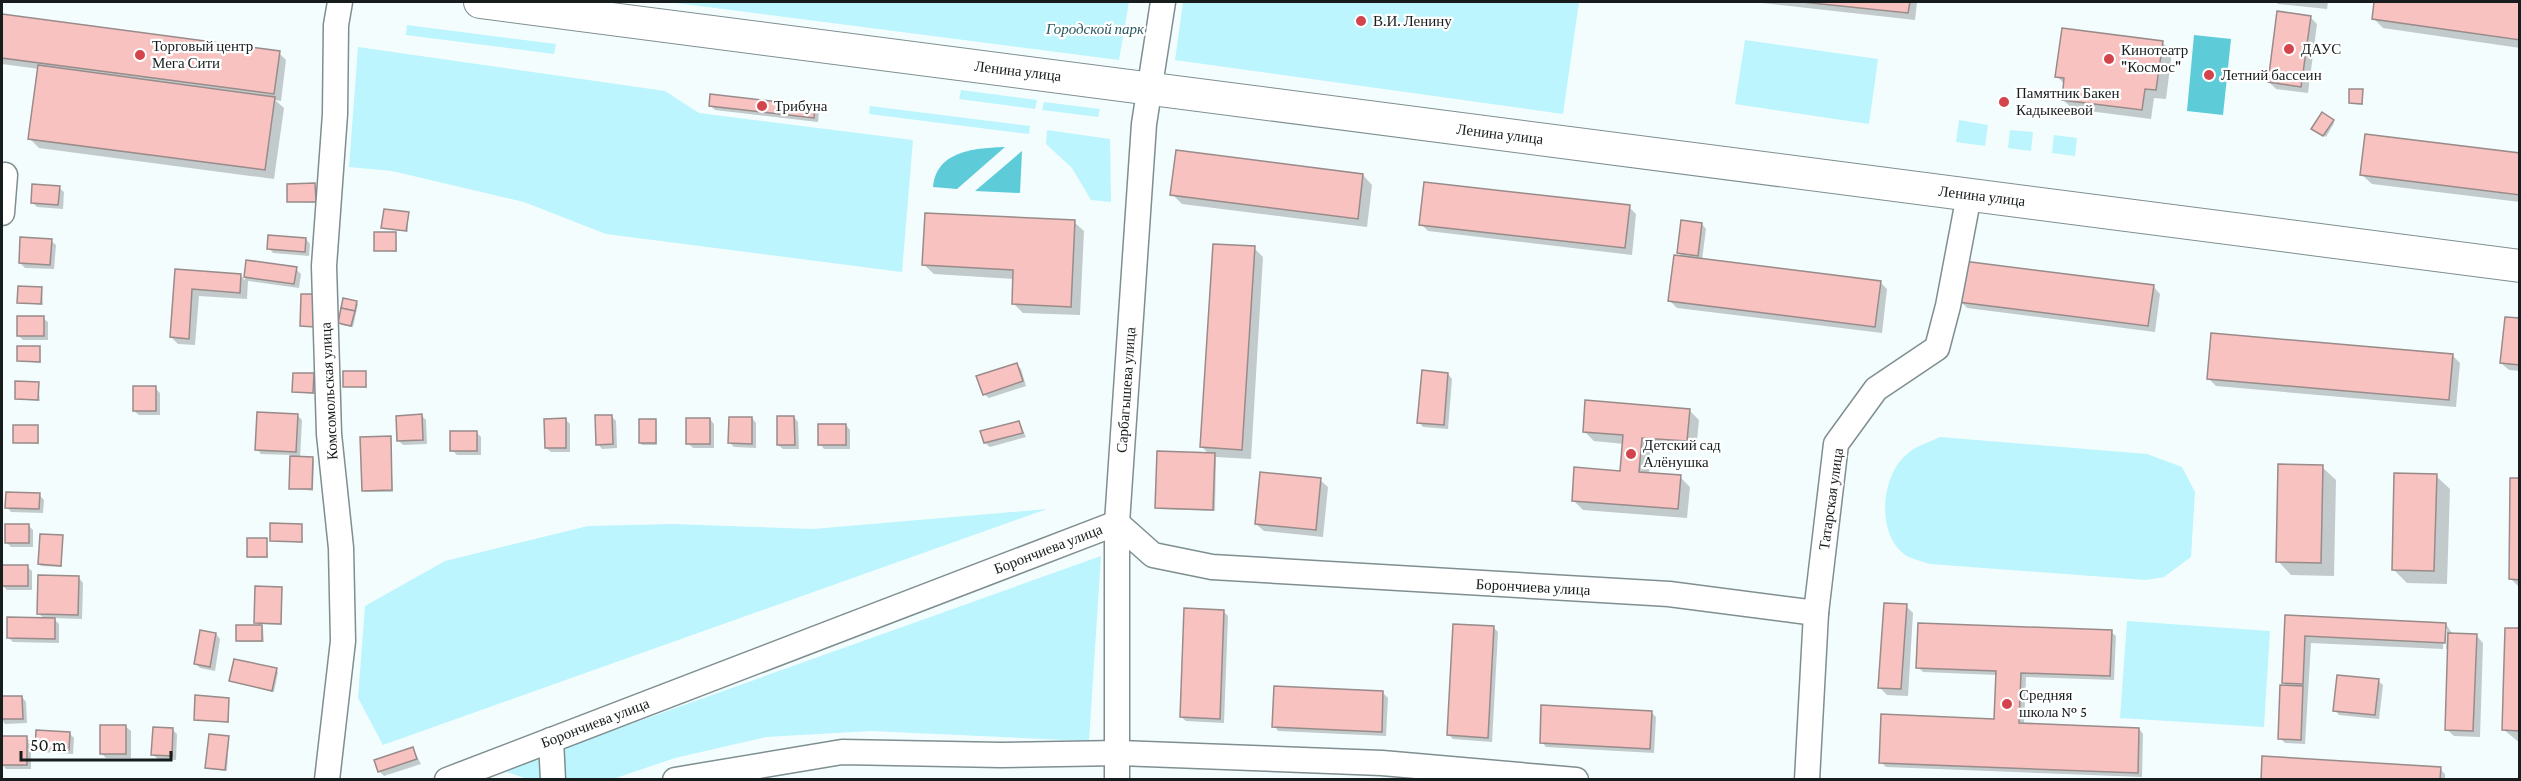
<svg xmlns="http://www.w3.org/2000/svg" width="2521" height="781" font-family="'Crimson Pro',serif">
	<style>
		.green { fill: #bcf5fd }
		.water { fill: #5ecbd9 }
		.shadow { fill: #0003 }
		.building { fill: #f7c2c0; stroke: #998b8a; stroke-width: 1.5 }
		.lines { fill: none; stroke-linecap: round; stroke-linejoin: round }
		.minor-casing { stroke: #7f8e90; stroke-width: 27 }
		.major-casing { stroke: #7f8e90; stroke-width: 34 }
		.minor { stroke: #fff; stroke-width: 24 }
		.major { stroke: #fff; stroke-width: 32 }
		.poi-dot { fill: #d4444d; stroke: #fff; stroke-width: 2 }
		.labels { text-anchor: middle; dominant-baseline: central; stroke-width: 4.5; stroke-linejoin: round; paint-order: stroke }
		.poi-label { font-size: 15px; fill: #171c1d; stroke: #fff; text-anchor: start }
		.park-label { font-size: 15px; font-style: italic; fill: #2a595f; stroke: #fff }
		.street-label { font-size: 15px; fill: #171c1d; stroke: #fff }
	</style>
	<rect width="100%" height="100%" fill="#f3fdfe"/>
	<g class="green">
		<path d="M668 2H1129L1119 60Z"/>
		<path d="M1183 2H1579L1563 114 1175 60Z"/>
		<path d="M407 25 556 44 554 54 406 35Z"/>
		<path d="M1745 40 1878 59 1869 124 1735 104Z"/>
		<path d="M358 47 665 91 699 113 913 140 902 272 606 234 524 202 392 171 349 167Z"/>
		<path d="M961 90 1037 100 1035 109 959 99Z"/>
		<path d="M1044 102 1100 109 1098 117 1042 110Z"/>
		<path d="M870 106 1030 126 1029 134 869 114Z"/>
		<path d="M1959 120 1988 125 1985 146 1956 142Z"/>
		<path d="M1047 130 1110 139 1111 202 1091 200 1072 168 1046 144Z"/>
		<path d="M2010 130 2033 132 2031 151 2008 148Z"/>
		<path d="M2054 135 2077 138 2075 156 2052 153Z"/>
		<path d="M1940 437 2147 454 2182 467 2195 492 2191 557 2164 577 2146 580 1930 564C1922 561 1910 559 1904 554 1876 533 1881 475 1907 454 1915 446 1930 442 1940 437Z"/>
		<path d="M1047 509 383 745 358 698 365 606 445 561 588 526 673 524 813 529Z"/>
		<path d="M1101 556 1089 741 871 731 766 737 675 758 613 779H527L502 770Z"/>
		<path d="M2127 621 2270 631 2264 727 2120 718Z"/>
	</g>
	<g class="water">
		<path d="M2194 35 2231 39 2223 115 2187 111Z"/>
		<path d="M1005 147 957 189 933 187C936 150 977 148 1005 147Z"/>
		<path d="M1022 151 1020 193 975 191Z"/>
	</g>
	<g class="shadow">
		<path d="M1753 2H1917L1915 20Z"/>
		<path d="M2275 2H2328L2327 9 2278 4Z"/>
		<path d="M2376 2H2520V48L2383 28 2374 19Z"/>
		<path d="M2 16 279 53 286 60 281 101 275 100 284 108 274 179 39 148 29 138 39 69 2 64Z"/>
		<path d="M2310 17 2317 24 2308 93 2276 89 2269 82Z"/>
		<path d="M2162 42 2172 52 2166 99 2154 98 2151 119 2073 109 2063 100 2065 85 2057 76Z"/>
		<path d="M2362 91 2363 105 2352 104 2350 102Z"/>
		<path d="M711 106 815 107 819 112 818 122 715 110Z"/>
		<path d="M2333 121 2334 123 2326 137 2315 130Z"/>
		<path d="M2520 154V202L2372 184 2362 175Z"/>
		<path d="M1363 175 1372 185 1367 227 1182 204 1172 194Z"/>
		<path d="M315 185 317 203 289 201Z"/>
		<path d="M59 188 64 192 63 209 37 207 32 202Z"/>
		<path d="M1629 207 1636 214 1632 255 1428 231 1421 224Z"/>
		<path d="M408 214V232L383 227Z"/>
		<path d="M1074 222 1084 231 1080 315 1023 313 1013 303 1014 279 934 274 924 265Z"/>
		<path d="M1702 224 1706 229 1702 260 1880 282 1887 289 1882 333 1677 308 1670 301 1684 258 1679 253Z"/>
		<path d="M396 234 397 252 376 250Z"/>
		<path d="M306 239 310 244 309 256 273 253 269 248Z"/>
		<path d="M51 241 56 245 54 269 25 268 20 263Z"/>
		<path d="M1254 248 1263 257 1251 459 1216 457 1215 511 1159 509 1157 507 1209 454 1202 447Z"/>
		<path d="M247 262 296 269 301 274 299 288 248 281 247 299 199 296 195 345 178 344 171 337 176 271 241 276 245 280Z"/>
		<path d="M2153 286 2160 294 2155 332 1967 308 1960 301Z"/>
		<path d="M42 289 43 305 19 302Z"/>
		<path d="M356 302 358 304 353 327 341 325 340 323Z"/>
		<path d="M43 318 48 322V340H23L18 335Z"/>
		<path d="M2520 320V371L2509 370 2501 363Z"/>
		<path d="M39 348 41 363 18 361Z"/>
		<path d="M2453 356 2460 363 2456 407 2216 386 2208 378Z"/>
		<path d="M1016 364 1021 369 1026 386 989 398 984 394Z"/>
		<path d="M365 373 367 388 345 386Z"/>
		<path d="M1448 374 1452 379 1448 429 1423 427 1419 422Z"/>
		<path d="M313 375 315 394 294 392Z"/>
		<path d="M38 384 40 401 16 399Z"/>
		<path d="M155 388 160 393V415H139L134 411Z"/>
		<path d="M1689 410 1699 420 1696 450 1651 447 1649 474 1680 477 1690 487 1687 518 1583 510 1573 500 1622 473 1624 444 1594 441 1584 431Z"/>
		<path d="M297 415 302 420 300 458 314 460 313 491 291 488 292 455 261 454 257 449Z"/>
		<path d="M421 415 426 420 427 444 403 445 399 441Z"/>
		<path d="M611 416 616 421 617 448 602 449 598 444Z"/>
		<path d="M794 417 798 422 799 449H783L778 445Z"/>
		<path d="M752 418 756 423V448L734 447 730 443Z"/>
		<path d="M565 419 570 424V452H551L546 448Z"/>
		<path d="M710 419 714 424V448H693L688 443Z"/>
		<path d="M656 420 657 445H642L640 443Z"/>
		<path d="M1019 422 1026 437 990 447 985 443Z"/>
		<path d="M846 425 850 430V449H824L820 444Z"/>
		<path d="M37 426 39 444 15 442Z"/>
		<path d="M476 432 481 437V455H457L452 450Z"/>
		<path d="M390 438 393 492H365L363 490Z"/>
		<path d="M2322 467 2336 480 2334 576 2291 575 2278 561Z"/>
		<path d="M2436 476 2450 489 2447 584 2407 583 2393 569Z"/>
		<path d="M1320 480 1328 487 1323 537 1264 531 1256 524Z"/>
		<path d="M2520 480V588L2511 579Z"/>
		<path d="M39 495 44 500 43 513 11 512 7 507Z"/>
		<path d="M28 525 33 530V547H11L7 543Z"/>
		<path d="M301 525 303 543 272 540Z"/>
		<path d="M62 536V567L41 566 39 564Z"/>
		<path d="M266 540 268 558H251L249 556Z"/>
		<path d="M27 567 32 571V590H7L2 585Z"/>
		<path d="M79 578 83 583 82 619 53 618 59 624V643L13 642 8 637 45 619 38 613Z"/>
		<path d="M281 588 282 625 260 624 263 628 264 642H239L237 640 260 626 256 622Z"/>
		<path d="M1906 606 1913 613 1908 696 1887 695 1880 688Z"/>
		<path d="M1223 611 1228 616 1224 723 1186 721 1181 717Z"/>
		<path d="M2287 617 2446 624 2453 635H2476L2483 643 2480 737 2454 736 2446 729 2449 649H2446L2447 629H2444L2443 649 2311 643 2305 744 2285 743 2280 738 2288 687 2283 682Z"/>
		<path d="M1493 627 1498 632 1492 742 1453 739 1449 735Z"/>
		<path d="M2520 630V743L2504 730Z"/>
		<path d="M2111 632 2116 636 2114 680 2026 677 2024 725 2139 729 2143 734 2142 777 1886 767 1881 762 1995 720 1997 675 1923 672 1918 667Z"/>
		<path d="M216 634 220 639 215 671 200 668 195 663Z"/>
		<path d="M276 670 278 672 274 692 231 681Z"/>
		<path d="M2378 681 2383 685 2379 719 2339 715 2335 710Z"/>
		<path d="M1383 693 1388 698 1386 736 1278 731 1274 726Z"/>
		<path d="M22 697 26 702 27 723 5 724 2 720V698Z"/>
		<path d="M229 700V723L195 719Z"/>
		<path d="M1651 712 1656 717 1654 753 1546 747 1542 742Z"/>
		<path d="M126 727 131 731V758H106L101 753Z"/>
		<path d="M172 729 177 734 176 760 158 759 153 755Z"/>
		<path d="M69 733 74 738 73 754 41 752 36 747Z"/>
		<path d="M2 738H26L31 742V769H6L2 764Z"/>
		<path d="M229 738 227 771 208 769 206 767Z"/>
		<path d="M413 749 421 764 384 776 379 771Z"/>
		<path d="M2440 769 2445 774V780H2262Z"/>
	</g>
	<g class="building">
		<path d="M1802 2H1910L1908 13Z"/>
		<path d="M2374 2H2520V40L2372 19Z"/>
		<path d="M2277 11 2311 16 2301 87 2268 82Z"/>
		<path d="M2 14 280 51 274 94 2 58Z"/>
		<path d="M2062 28 2163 41 2156 90 2145 89 2142 110 2062 100 2064 78 2055 77Z"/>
		<path d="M38 65 275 97 265 170 28 139Z"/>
		<path d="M2349 89H2363L2362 104 2349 103Z"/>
		<path d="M710 94 815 106 814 118 709 106Z"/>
		<path d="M2322 112 2334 120 2323 136 2311 129Z"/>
		<path d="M2365 134 2520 153V195L2360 175Z"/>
		<path d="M1176 150 1363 174 1358 219 1170 195Z"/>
		<path d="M1424 182 1630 205 1625 248 1419 225Z"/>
		<path d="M315 183 316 202H287V184Z"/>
		<path d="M32 184 60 186 58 205 31 203Z"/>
		<path d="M384 209 409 212 406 231 381 228Z"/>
		<path d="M925 213 1075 220 1071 307 1012 304 1013 270 922 265Z"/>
		<path d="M1681 220 1702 223 1698 256 1677 253Z"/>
		<rect x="374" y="232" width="22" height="19"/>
		<path d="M268 235 306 238 305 252 267 249Z"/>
		<path d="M20 237 52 239 50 265 19 263Z"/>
		<path d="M1213 244 1255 246 1242 450 1200 447Z"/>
		<path d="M1674 255 1881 281 1875 327 1668 301Z"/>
		<path d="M246 260 297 267 294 284 244 277Z"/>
		<path d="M1963 261 2154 285 2148 326 1958 302Z"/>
		<path d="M175 269 241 274 240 293 192 289 189 339 170 337Z"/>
		<path d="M18 286 42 287 41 304 17 303Z"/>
		<path d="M301 294H317L315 327 300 326Z"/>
		<path d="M343 298 357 301 355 311 341 308Z"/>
		<path d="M341 308 355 311 351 326 338 323Z"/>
		<rect x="17" y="316" width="27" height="20"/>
		<path d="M2505 317 2520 318V365L2500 363Z"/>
		<path d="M2211 333 2453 354 2449 400 2207 379Z"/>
		<path d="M17 346H40V362L17 361Z"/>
		<path d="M1017 363 1023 381 983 395 976 376Z"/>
		<path d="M1422 370 1448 373 1444 425 1417 423Z"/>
		<rect x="343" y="371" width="23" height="16"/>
		<path d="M293 373H314L313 393 292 392Z"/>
		<path d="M15 381 39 382 38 400 15 399Z"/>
		<rect x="133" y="386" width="23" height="25"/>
		<path d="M1585 400 1690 409 1687 441 1642 438 1639 472 1681 475 1678 509 1572 501 1574 467 1620 471 1623 435 1583 432Z"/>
		<path d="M257 412 298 414 296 452 255 450Z"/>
		<path d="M422 414 423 440 397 441 396 416Z"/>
		<path d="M595 415H612L613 444 596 445Z"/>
		<path d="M777 416H794L795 445H777Z"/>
		<path d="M729 417H752V444L728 443Z"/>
		<path d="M566 418V448H545L544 419Z"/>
		<rect x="686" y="418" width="24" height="26"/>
		<rect x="639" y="419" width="17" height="24"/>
		<path d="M1019 421 1023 433 984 443 980 431Z"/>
		<rect x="818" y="424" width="28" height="21"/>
		<rect x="13" y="425" width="25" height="18"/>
		<rect x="450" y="431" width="27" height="20"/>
		<path d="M391 436 392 490 362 491 360 437Z"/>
		<path d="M1157 451 1215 453 1213 510 1155 508Z"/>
		<path d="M290 456 313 457 312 489H289Z"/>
		<path d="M2278 464 2323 465 2321 563 2276 562Z"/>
		<path d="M1260 472 1321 478 1316 530 1255 524Z"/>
		<path d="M2394 473 2437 474 2434 571 2392 570Z"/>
		<path d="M2510 478H2520V580L2509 579Z"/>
		<path d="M6 492 40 493 39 509 5 508Z"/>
		<path d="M270 523 302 524V542L270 541Z"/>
		<rect x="5" y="524" width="24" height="19"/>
		<path d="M40 534 63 535 61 566 38 564Z"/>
		<rect x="247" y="538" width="20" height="19"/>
		<rect x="2" y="565" width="26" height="21"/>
		<path d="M38 575 79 576 78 615 37 614Z"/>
		<path d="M255 586 282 587 281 624 254 623Z"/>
		<path d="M1884 603 1907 604 1901 689 1878 688Z"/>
		<path d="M1184 608 1224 610 1220 719 1180 717Z"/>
		<path d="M2285 615 2446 623 2445 643 2305 636 2303 684 2282 683Z"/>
		<path d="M7 617 55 618V639L7 638Z"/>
		<path d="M1918 623 2112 630 2110 676 2021 673 2019 723 2139 728 2138 773 1879 763 1881 714 1994 719 1996 671 1916 668Z"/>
		<path d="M1453 624 1494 626 1488 738 1447 735Z"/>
		<rect x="236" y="625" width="26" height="16"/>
		<path d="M2505 628H2520V731L2502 730Z"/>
		<path d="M200 630 216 633 210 667 194 664Z"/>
		<path d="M2448 633 2477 634 2473 731 2445 730Z"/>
		<path d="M234 659 277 668 272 691 229 681Z"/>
		<path d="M2337 675 2379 679 2375 715 2333 711Z"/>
		<path d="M2280 685 2303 686 2301 740 2278 739Z"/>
		<path d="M1274 686 1383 691 1382 732 1272 727Z"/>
		<path d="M195 695 229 698 228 722 194 720Z"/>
		<path d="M2 696H22L23 719H2Z"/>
		<path d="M1541 705 1652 711 1650 749 1540 743Z"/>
		<rect x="100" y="725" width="26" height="29"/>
		<path d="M153 727 173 728 172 756 151 755Z"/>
		<path d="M36 730 70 732 69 750 35 748Z"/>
		<path d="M209 734 229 736 225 770 205 768Z"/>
		<rect x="2" y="736" width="25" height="29"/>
		<path d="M413 747 417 759 378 772 374 760Z"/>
		<path d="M2262 756 2441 767 2440 780H2261Z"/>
	</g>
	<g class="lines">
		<g class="minor-casing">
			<g id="minor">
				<path d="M2 213 5 175"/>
				<path d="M551 740 553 780"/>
				<path d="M327 780 343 641 341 548 329 434 324 266 335 114 336 25 340 2"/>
				<path d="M447 780 1117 523 1153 555 1212 567 1669 594 1816 613"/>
				<path d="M675 780 842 752 1001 755 1119 753 1382 763 1576 780"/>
				<path d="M1117 780V523L1144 124 1163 2"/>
				<path d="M1807 780 1816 613 1836 444 1876 389 1937 348 1948 306 1969 195"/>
			</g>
		</g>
		<g class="major-casing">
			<path id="major" d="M480 2 2520 266"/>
		</g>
		<use href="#minor" class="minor"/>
		<use href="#major" class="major"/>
	</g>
	<g class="poi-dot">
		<circle cx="1361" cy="21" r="6"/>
		<circle cx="2289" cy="49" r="6"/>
		<circle cx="140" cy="55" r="6"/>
		<circle cx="2109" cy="59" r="6"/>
		<circle cx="2209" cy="75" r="6"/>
		<circle cx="2004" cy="102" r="6"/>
		<circle cx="762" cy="106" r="6"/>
		<circle cx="1631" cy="454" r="6"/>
		<circle cx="2007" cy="704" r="6"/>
	</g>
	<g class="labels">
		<g class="poi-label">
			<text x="1373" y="21">В.И. Ленину</text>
			<text x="152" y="46">Торговый центр<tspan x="152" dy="17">Мега Сити</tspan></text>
			<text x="2301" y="49">ДАУС</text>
			<text x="2121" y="50">Кинотеатр<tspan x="2121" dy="17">"Космос"</tspan></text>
			<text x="2221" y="75">Летний бассеин</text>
			<text x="2016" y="93">Памятник Бакен<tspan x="2016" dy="17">Кадыкеевой</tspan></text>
			<text x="774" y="106">Трибуна</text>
			<text x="1643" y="445">Детский сад<tspan x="1643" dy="17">Алёнушка</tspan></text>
			<text x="2019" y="695">Средняя<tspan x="2019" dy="17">школа № 5</tspan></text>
		</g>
		<g class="park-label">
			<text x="1095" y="29">Городской парк</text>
		</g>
		<g class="street-label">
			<text transform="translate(1018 71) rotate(7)">Ленина улица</text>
			<text transform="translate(1500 134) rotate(7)">Ленина улица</text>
			<text transform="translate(1982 196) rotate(7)">Ленина улица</text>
			<text transform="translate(1126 390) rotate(-86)">Сарбагышева улица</text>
			<text transform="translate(329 391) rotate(-93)">Комсомольская улица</text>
			<text transform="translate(1831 499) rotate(-82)">Татарская улица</text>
			<text transform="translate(1048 549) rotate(-21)">Борончиева улица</text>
			<text transform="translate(1533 587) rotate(3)">Борончиева улица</text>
			<text transform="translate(595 723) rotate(-21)">Борончиева улица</text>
		</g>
	</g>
	<rect width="2521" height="781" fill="none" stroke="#171c1d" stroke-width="6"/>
	<path d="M21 751v9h150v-9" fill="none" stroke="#171c1d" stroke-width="3"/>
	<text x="30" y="751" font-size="18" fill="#171c1d" stroke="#ffffff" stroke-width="4.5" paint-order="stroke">50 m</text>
</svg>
